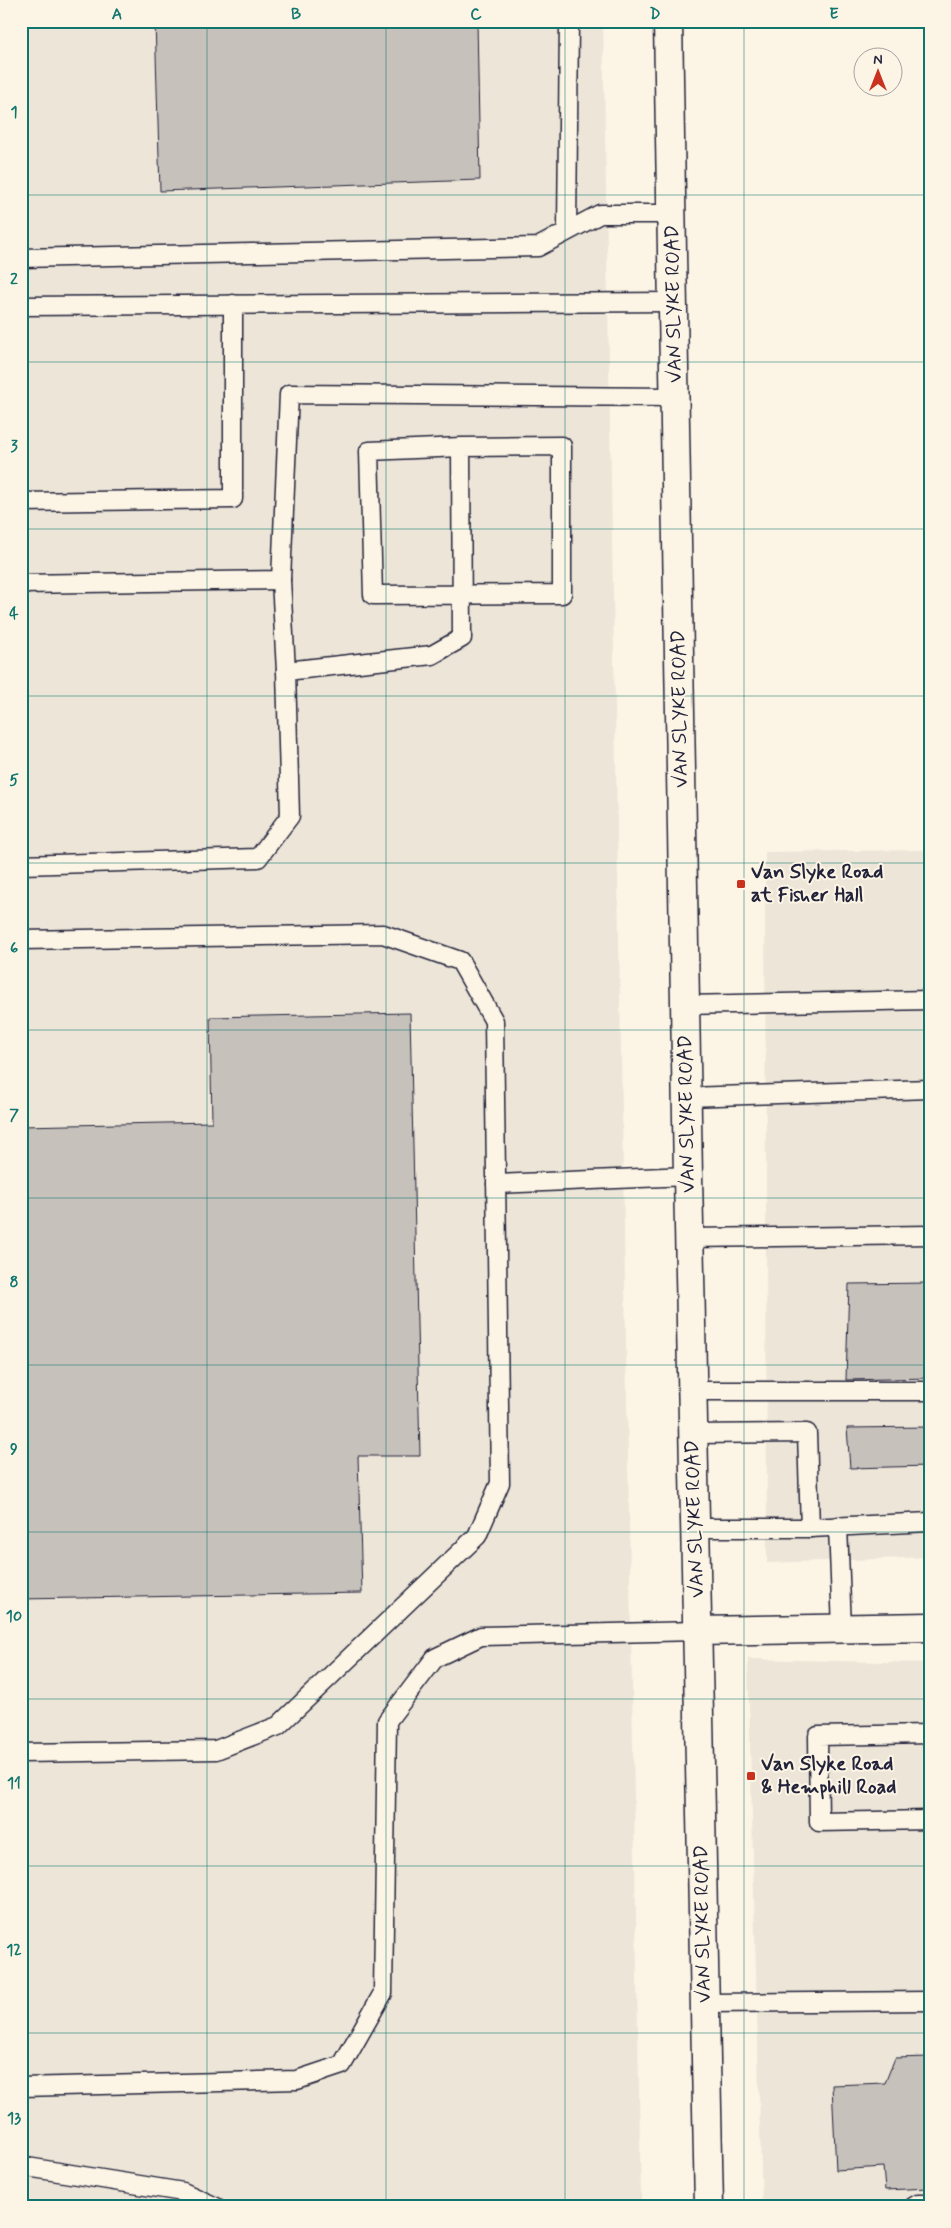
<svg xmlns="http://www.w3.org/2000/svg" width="951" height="2228" font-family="Mynerve,sans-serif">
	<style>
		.built { fill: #ece5d8 }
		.building { fill: #c6c1bb; stroke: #22223b }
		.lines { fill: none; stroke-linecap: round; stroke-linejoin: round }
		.lane-casing { stroke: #22223b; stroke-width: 21 }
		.secondary-casing { stroke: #22223b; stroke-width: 31 }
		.lane { stroke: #fcf5e5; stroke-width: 18 }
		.secondary { stroke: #fcf5e5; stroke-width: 28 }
		.grid { fill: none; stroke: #0f766e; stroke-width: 1; stroke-opacity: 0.55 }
		.poi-dot { fill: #c8321e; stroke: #fcf5e5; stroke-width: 2 }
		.labels { text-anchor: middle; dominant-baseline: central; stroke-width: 4; stroke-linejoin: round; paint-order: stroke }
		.street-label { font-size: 20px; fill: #22223b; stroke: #fcf5e5 }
		.poi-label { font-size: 20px; font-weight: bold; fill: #22223b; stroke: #fcf5e5; text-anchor: start }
		.neatline { fill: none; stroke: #0f766e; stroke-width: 2 }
		.grid-label { font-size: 16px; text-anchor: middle; font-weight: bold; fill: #0f766e }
	</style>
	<rect width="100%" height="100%" fill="#fcf5e5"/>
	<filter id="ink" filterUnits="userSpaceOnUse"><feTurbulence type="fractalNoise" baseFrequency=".02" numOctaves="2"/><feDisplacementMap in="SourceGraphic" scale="10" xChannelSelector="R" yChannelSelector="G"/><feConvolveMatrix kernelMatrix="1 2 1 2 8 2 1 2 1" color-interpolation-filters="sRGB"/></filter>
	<g filter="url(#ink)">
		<g class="built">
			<path d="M21 21H603L641 2207H21Z"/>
			<path d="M930 850V1557L767 1563 765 852Z"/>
			<path d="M748 1659 930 1663V2207H762Z"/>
		</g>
		<g class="building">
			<path d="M155 21H477L480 180 160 191Z"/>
			<path d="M410 1013 420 1456H358L362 1593 21 1599V1126L212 1122 210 1017Z"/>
			<path d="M930 1283V1378L846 1380 849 1284Z"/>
			<path d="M930 1427V1466L850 1468 847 1428Z"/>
			<path d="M930 2057V2188L885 2190 883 2167 836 2170 832 2085 885 2083 895 2058Z"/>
		</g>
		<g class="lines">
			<g class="lane-casing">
				<g id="lane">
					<path d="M567 231 569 21"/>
					<path d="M21 258 538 247 600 214H673"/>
					<path d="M21 306 674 302"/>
					<path d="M21 502 233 499V304"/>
					<path d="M21 584 281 580 289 394 675 397"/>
					<path d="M286 671 432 655 462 638 461 447 562 446V594L373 595 369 451 461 447"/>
					<path d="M21 865 258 858 290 816 286 671 281 580"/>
					<path d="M21 940 383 934 460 961 494 1021 500 1483 477 1536 278 1726 216 1750 21 1753"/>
					<path d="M685 1005 930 1000"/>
					<path d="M688 1097 930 1089"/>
					<path d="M496 1184 688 1176"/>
					<path d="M689 1238 930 1235"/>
					<path d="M692 1391H930"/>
					<path d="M693 1434 807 1433 810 1528"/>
					<path d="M838 1526 842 1629"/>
					<path d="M696 1528H810L930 1522"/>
					<path d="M930 1734 818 1736 819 1822 930 1820"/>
					<path d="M704 2003 930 2001"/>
					<path d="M21 2087 297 2080 342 2065 383 1993 387 1721 435 1658 481 1636 698 1631"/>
					<path d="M21 2166 183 2192 216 2207"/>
					<path d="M913 2207 918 2204H930"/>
				</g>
			</g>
			<g class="secondary-casing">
				<g id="secondary">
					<path d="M668 21 688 1176 709 2207"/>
					<path d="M698 1631 930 1627"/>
				</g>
			</g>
			<use href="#lane" class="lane"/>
			<use href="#secondary" class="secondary"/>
		</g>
	</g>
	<path class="grid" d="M207 21V2207M386 21V2207M565 21V2207M744 21V2207M21 195H930M21 362H930M21 529H930M21 696H930M21 863H930M21 1030H930M21 1198H930M21 1365H930M21 1532H930M21 1699H930M21 1866H930M21 2033H930"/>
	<g class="poi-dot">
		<rect x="736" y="879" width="10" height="10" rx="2.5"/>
		<rect x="746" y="1771" width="10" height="10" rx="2.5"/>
	</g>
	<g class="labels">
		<g class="street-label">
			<text transform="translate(674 304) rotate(-91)">VAN SLYKE ROAD</text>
			<text transform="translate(680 709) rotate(-91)">VAN SLYKE ROAD</text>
			<text transform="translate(687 1114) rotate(-91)">VAN SLYKE ROAD</text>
			<text transform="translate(695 1519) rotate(-92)">VAN SLYKE ROAD</text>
			<text transform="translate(703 1924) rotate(-91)">VAN SLYKE ROAD</text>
		</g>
		<g class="poi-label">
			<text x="751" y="872">Van Slyke Road<tspan x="751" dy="23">at Fisher Hall</tspan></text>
			<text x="761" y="1764">Van Slyke Road<tspan x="761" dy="23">&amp; Hemphill Road</tspan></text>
		</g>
	</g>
	<rect width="951" height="2228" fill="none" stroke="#fcf5e5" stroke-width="55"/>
	<g transform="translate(878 72)"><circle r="24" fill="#fcf5e5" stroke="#a5a1a1"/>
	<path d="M0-4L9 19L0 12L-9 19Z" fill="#c8321e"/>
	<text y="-8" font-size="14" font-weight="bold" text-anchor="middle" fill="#22223b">N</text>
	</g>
	<rect x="28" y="28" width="896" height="2172" class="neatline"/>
	<g class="grid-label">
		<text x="117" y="19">A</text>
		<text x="296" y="19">B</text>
		<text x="476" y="19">C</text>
		<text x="655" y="19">D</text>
		<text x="834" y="19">E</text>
		<text x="14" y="117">1</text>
		<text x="14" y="284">2</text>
		<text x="14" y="451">3</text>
		<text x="14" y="618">4</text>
		<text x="14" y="785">5</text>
		<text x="14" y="953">6</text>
		<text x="14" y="1120">7</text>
		<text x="14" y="1287">8</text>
		<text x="14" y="1454">9</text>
		<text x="14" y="1621">10</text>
		<text x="14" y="1788">11</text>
		<text x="14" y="1955">12</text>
		<text x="14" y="2123">13</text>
	</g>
</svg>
